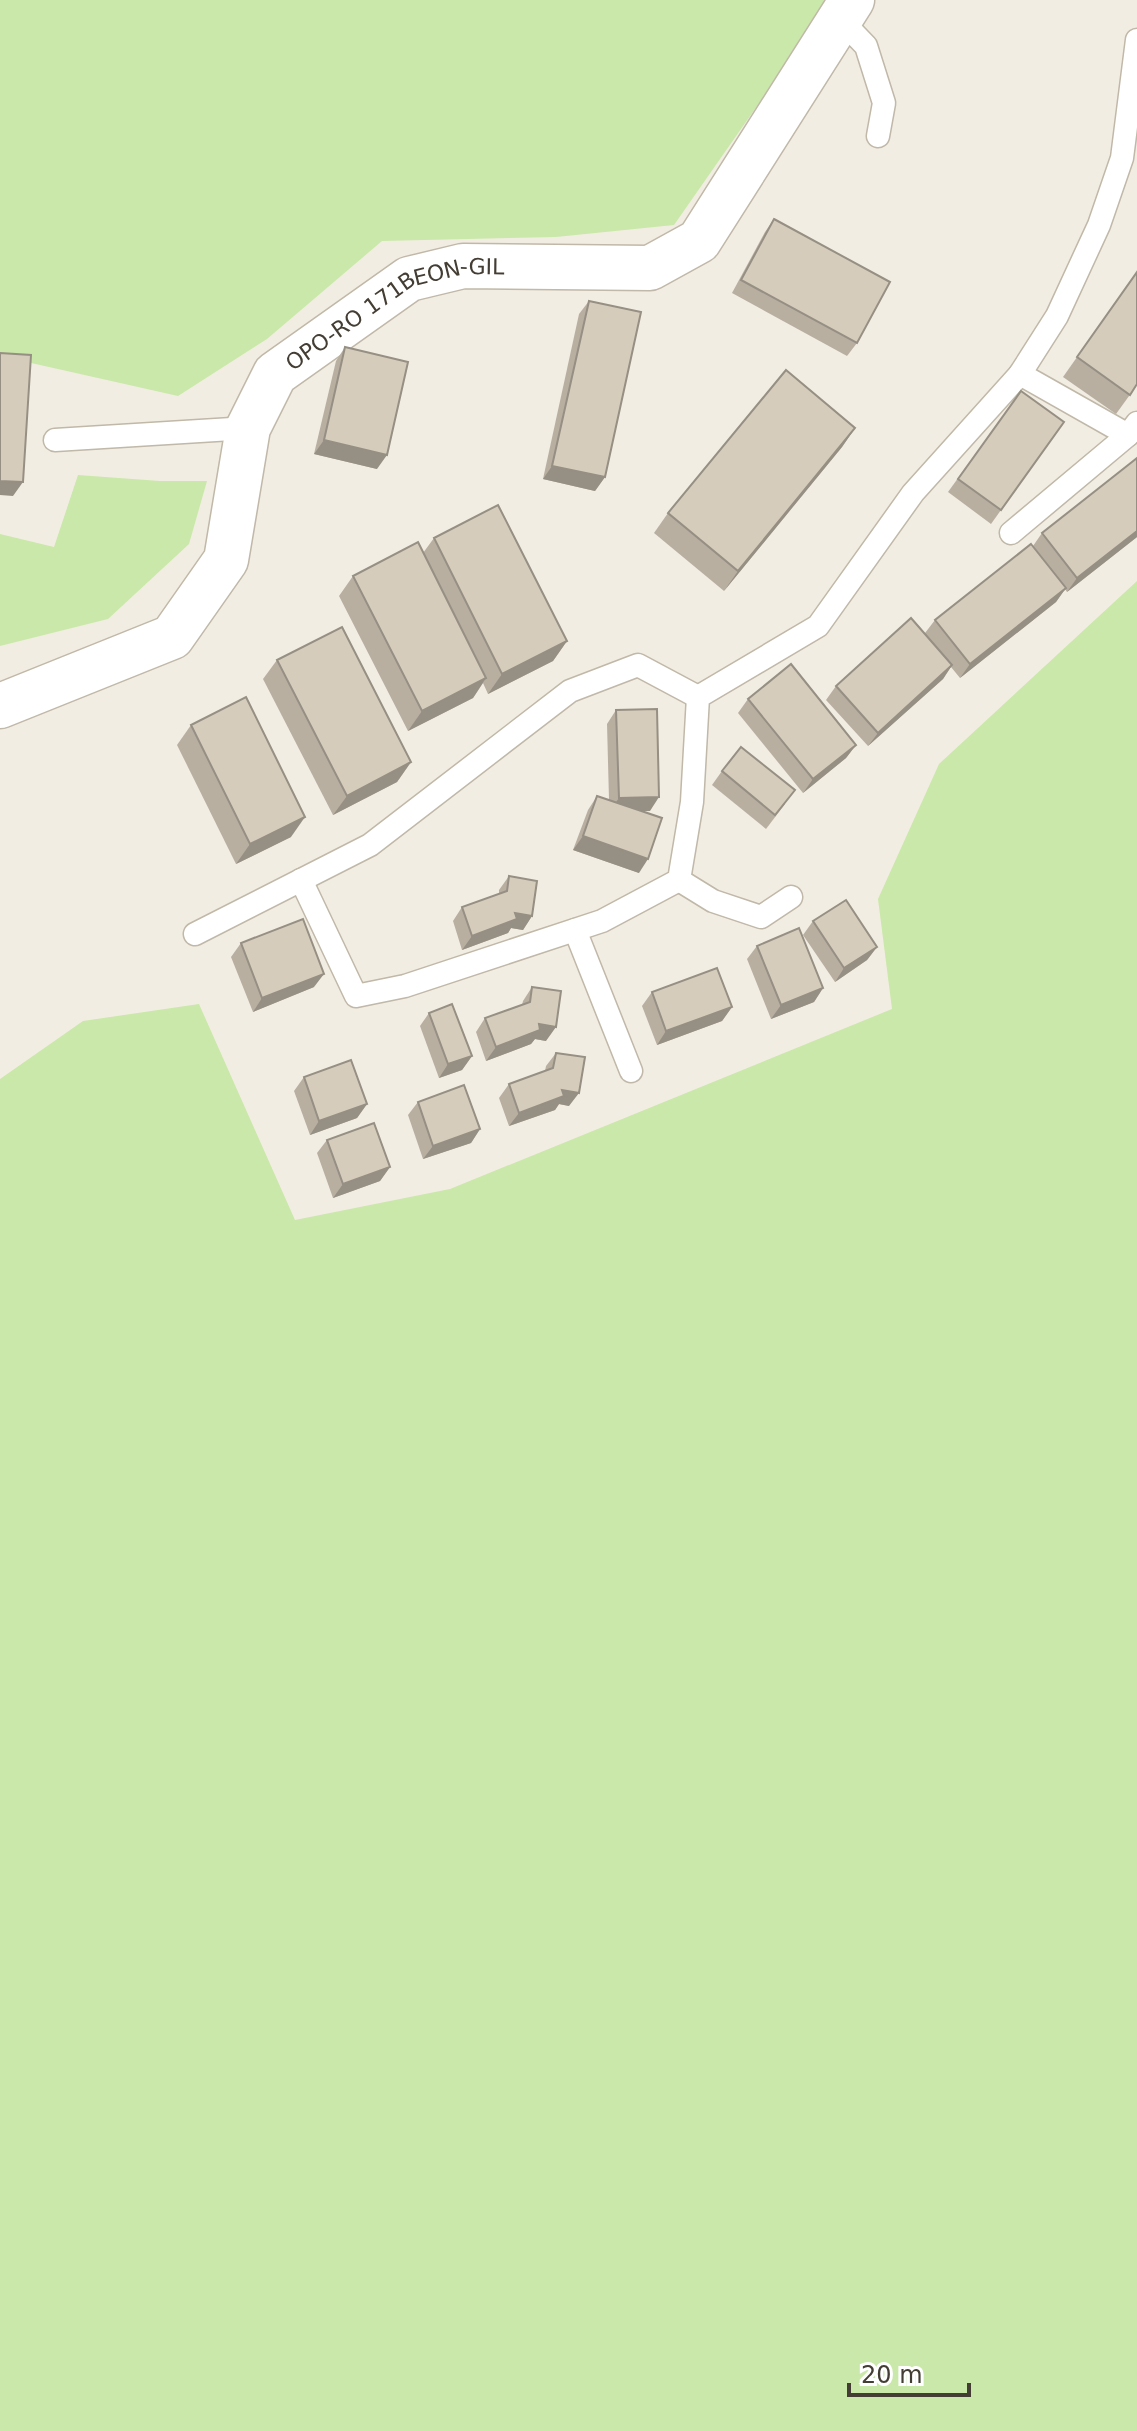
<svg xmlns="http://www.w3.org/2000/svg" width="1137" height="2431" font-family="'DejaVu Sans',sans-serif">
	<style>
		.green { fill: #cae8a9 }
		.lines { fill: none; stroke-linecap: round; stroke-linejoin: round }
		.service-casing { stroke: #c0b8a8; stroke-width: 25 }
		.minor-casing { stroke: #c0b8a8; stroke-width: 47 }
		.service { stroke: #fff; stroke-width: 22 }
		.minor { stroke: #fff; stroke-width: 44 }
		.wall { fill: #b8afa1 }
		.shaded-wall { fill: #968f83 }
		.building { fill: #d6ccbb; stroke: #968f83; stroke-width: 2 }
		.labels { text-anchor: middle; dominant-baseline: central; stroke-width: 8; stroke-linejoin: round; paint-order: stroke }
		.street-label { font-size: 22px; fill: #433d33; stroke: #fff }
	</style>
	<rect width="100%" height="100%" fill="#f2ede2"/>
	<g class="green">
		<path d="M0 0H831L674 225 556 237 382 241 267 339 178 396 0 356Z"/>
		<path d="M78 475 160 481H207L189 544 108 619 0 646V534L54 547Z"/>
		<path d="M1137 581V2431H0V1079L83 1021 199 1004 295 1220 450 1189 892 1009 878 899 939 764Z"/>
	</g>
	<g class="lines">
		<g class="service-casing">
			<g id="service">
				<path d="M840 19 866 46 884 103 878 136"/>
				<path d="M1020 374 1128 435"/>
				<path d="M55 440 248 428"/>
				<path d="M1011 533 1128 435 1137 423"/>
				<path d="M301 880 356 996 405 986 602 921 679 880 692 802 698 697 818 626 913 493 1020 374 1057 316 1099 225 1122 158 1137 40"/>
				<path d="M679 880 713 901 761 917 791 897"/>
				<path d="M575 930 631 1071"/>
				<path d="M195 934 370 845 570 691 638 665 698 697"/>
			</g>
		</g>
		<g class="minor-casing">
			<g id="minor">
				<path id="s1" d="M0 706 172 637 226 560 248 428 275 374 409 279 463 266 650 268 699 241 852 0"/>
			</g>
		</g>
		<use href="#service" class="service"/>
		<use href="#minor" class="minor"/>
	</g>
	<g class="wall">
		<path d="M774 219 857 343 847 356 732 293 765 232Z"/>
		<path d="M1137 272V385L1116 414 1063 377Z"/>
		<path d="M589 301 605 477 595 491 543 479 579 314Z"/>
		<path d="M345 347 377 469 314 454 336 361Z"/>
		<path d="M1021 391 1064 422 991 524 948 492Z"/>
		<path d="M855 428 842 447 724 591 654 533 668 513Z"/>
		<path d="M1137 458V537L1067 592 1065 589 1056 602 960 678 951 667 943 679 868 746 826 700 836 686 925 633 935 620 1033 546 1042 533Z"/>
		<path d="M434 538 567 641 553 661 488 694 483 683 473 698 408 731 339 596 353 576 423 553Z"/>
		<path d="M277 660 411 762 397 782 333 815 263 679Z"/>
		<path d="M748 699 856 745 846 758 803 793 738 713Z"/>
		<path d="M616 710 650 811H641L639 873 573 850 588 810 597 796 609 800 607 724Z"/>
		<path d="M191 725 291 837 236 864 177 745Z"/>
		<path d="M722 771 785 804 766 829 712 785Z"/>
		<path d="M509 876 532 916 523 930 511 928 508 933 462 950 453 921 462 907 499 894V890Z"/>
		<path d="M813 921 877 947 867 960 835 982 803 935Z"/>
		<path d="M241 943 314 987 253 1012 231 957Z"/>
		<path d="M757 946 823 988 814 1002 771 1019 747 959Z"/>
		<path d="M532 987 546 1041 535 1039 531 1044 486 1061 476 1032 485 1018 522 1005 523 1001Z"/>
		<path d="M652 992 732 1007 722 1021 657 1045 642 1006Z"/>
		<path d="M429 1013 472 1056 462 1070 439 1078 420 1026Z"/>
		<path d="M556 1053 569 1106 559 1104 555 1110 509 1126 499 1098 509 1084 545 1071 546 1066Z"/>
		<path d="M304 1077 367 1104 357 1118 310 1135 294 1091Z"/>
		<path d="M418 1102 480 1129 471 1143 423 1159 408 1115Z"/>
		<path d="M327 1140 390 1167 380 1181 333 1198 317 1153Z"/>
	</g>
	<g class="shaded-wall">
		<path d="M855 428 842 447 724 591 738 571Z"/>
		<path d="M324 440 387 455 377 469 314 454Z"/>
		<path d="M552 466 605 477 595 491 543 479Z"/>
		<path d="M0 481 23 482 13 496 0 495Z"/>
		<path d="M1137 531V537L1067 592 1077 578Z"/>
		<path d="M1066 588 1056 602 960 678 970 664Z"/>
		<path d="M567 641 553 661 488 694 502 674Z"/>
		<path d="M952 665 943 679 868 746 878 733Z"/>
		<path d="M486 678 473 698 408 731 422 711Z"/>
		<path d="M856 745 846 758 803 793 813 779Z"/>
		<path d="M411 762 397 782 333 815 347 796Z"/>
		<path d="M659 797 650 811 609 812 619 798Z"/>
		<path d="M305 817 291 837 236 864 250 844Z"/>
		<path d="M583 836 648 859 639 873 573 850Z"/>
		<path d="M515 913 532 916 523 930 511 928 508 933 462 950 472 936Z"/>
		<path d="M877 947 867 960 835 982 844 968Z"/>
		<path d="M324 974 314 987 253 1012 262 998Z"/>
		<path d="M823 988 814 1002 771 1019 781 1005Z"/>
		<path d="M732 1007 722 1021 657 1045 666 1031Z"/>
		<path d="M539 1024 556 1027 546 1041 535 1039 531 1044 486 1061 496 1047Z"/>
		<path d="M472 1056 462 1070 439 1078 448 1064Z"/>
		<path d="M562 1090 579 1093 569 1106 559 1104 555 1110 509 1126 519 1113Z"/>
		<path d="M367 1104 357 1118 310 1135 319 1121Z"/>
		<path d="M480 1129 471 1143 423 1159 433 1146Z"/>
		<path d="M390 1167 380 1181 333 1198 343 1184Z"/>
	</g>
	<g class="building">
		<path d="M774 219 890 282 857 343 741 280Z"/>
		<path d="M1137 272V384L1130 395 1077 357Z"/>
		<path d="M589 301 641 312 605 477 552 466Z"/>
		<path d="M345 347 408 362 387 455 324 440Z"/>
		<path d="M0 353 31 355 23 482 0 481Z"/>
		<path d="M786 370 855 428 738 571 668 513Z"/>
		<path d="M1021 391 1064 422 1001 510 958 479Z"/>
		<path d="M1137 458V531L1077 578 1042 533Z"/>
		<path d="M498 505 567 641 502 674 434 538Z"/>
		<path d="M418 542 486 678 422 711 353 576Z"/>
		<path d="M1031 544 1066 588 970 664 935 620Z"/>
		<path d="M911 618 952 665 878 733 836 686Z"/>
		<path d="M342 627 411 762 347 796 277 660Z"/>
		<path d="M791 664 856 745 813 779 748 699Z"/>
		<path d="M246 697 305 817 250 844 191 725Z"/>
		<path d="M657 709 659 797 619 798 616 710Z"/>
		<path d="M741 747 795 790 775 815 722 771Z"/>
		<path d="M597 796 662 818 648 859 583 836Z"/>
		<path d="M509 876 537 881 532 916 515 913 517 919 472 936 462 907 507 891Z"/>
		<path d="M846 900 877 947 844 968 813 921Z"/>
		<path d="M303 919 324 974 262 998 241 943Z"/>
		<path d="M799 928 823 988 781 1005 757 946Z"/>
		<path d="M717 968 732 1007 666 1031 652 992Z"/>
		<path d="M532 987 561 991 556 1027 539 1024 540 1030 496 1047 485 1018 530 1002Z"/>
		<path d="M452 1004 472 1056 448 1064 429 1013Z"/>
		<path d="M556 1053 585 1057 579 1093 562 1090 564 1096 519 1113 509 1084 553 1068Z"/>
		<path d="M351 1060 367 1104 319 1121 304 1077Z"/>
		<path d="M464 1085 480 1129 433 1146 418 1102Z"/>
		<path d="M374 1123 390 1167 343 1184 327 1140Z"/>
	</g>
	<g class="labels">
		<g class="street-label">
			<text stroke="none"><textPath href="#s1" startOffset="612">OPO-RO 171BEON-GIL</textPath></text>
		</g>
	</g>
	<path d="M849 2383v12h120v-12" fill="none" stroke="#433d33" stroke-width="4"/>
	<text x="861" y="2383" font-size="24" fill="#433d33" stroke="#ffffff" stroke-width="6" paint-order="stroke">20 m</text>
</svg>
